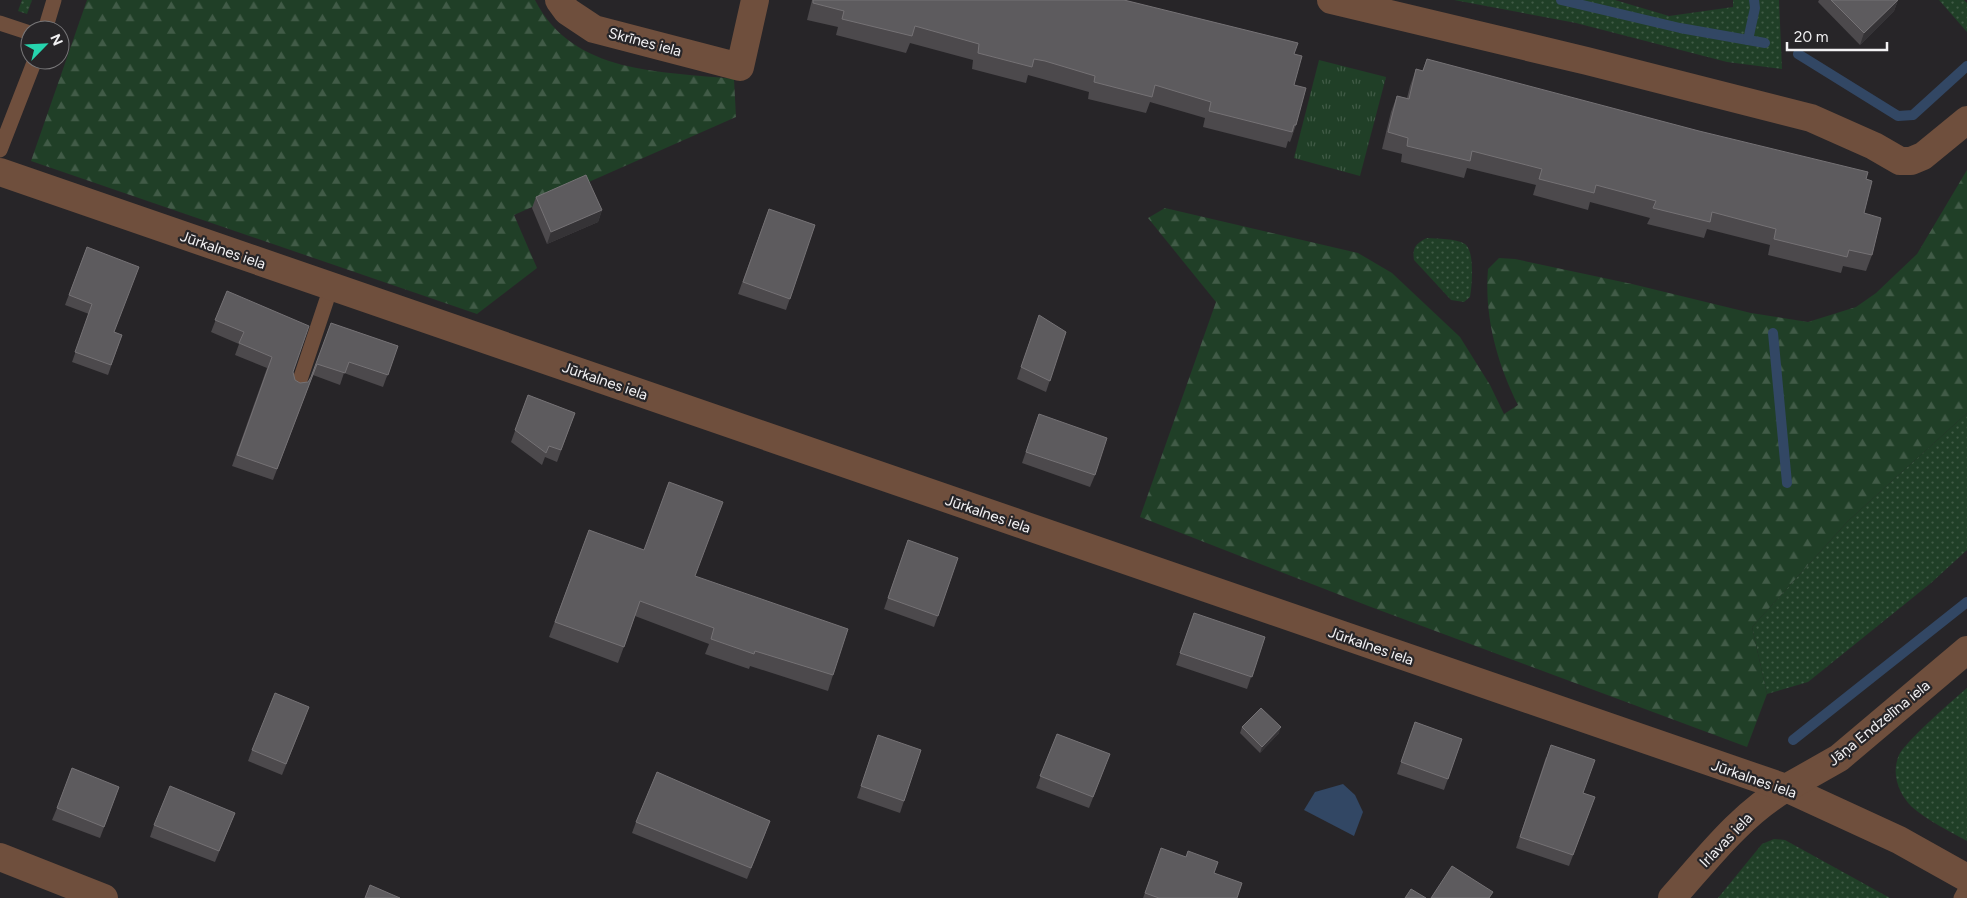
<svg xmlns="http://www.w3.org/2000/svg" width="1967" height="898" font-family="Figtree,sans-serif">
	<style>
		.grass { fill: url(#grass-dots) }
		.forest { fill: url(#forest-firs) }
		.park { fill: url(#park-tufts) }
		.water { fill: #324764 }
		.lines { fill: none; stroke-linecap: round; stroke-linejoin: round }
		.stream { stroke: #324764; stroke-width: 10 }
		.service { stroke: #6f4f3d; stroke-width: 15 }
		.minor { stroke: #6f4f3d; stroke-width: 28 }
		.tertiary { stroke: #6f4f3d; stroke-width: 28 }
		.wall { fill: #4c494c }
		.shaded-wall { fill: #353336 }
		.building { fill: #5d5b5e; stroke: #757275 }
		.labels { text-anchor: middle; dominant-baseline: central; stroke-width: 4.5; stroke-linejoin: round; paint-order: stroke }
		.street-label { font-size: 15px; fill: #f2f1f3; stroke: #272528 }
	</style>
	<defs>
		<pattern id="grass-dots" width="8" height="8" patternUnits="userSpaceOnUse" patternTransform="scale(1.25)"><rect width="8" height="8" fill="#203f27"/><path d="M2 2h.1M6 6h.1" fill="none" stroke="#415b47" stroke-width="1.8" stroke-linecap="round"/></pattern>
		<pattern id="forest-firs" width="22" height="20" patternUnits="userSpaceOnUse" patternTransform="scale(1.25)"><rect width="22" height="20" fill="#203f27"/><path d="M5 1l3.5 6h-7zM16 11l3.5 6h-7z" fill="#415b47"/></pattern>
		<pattern id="park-tufts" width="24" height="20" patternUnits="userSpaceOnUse" patternTransform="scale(1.25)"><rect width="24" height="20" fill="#203f27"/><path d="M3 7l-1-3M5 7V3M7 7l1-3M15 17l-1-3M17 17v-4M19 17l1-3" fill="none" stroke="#415b47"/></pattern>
	</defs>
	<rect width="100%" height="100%" fill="#272528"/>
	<g class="grass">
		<path d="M22 0H32L27 14 18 11Z"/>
		<path d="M1454 0H1615L1669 16 1733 7V0H1779L1782 69 1727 62 1576 23Z"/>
		<path d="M1939 0H1964L1967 3V32Z"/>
		<path d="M1427 238C1438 239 1455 238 1465 244 1475 251 1472 286 1470 297L1464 302 1451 300 1414 260C1412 248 1416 243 1427 238Z"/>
		<path d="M1967 413V550L1931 583 1808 682 1767 694 1752 627 1848 521Z"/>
		<path d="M1967 688V841C1949 831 1928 821 1912 807 1898 793 1891 773 1899 755 1906 741 1953 700 1967 688Z"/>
		<path d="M1774 839 1785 840 1890 898H1718L1762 844Z"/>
	</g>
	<g class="forest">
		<path d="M87 0H535C573 75 662 71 734 79L736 117 514 215 537 268 477 314 31 161Z"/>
		<path d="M1967 170V413L1848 521 1752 627 1767 694 1747 747 1371 607 1140 517 1216 302 1148 218 1165 208 1358 253 1392 273 1460 337 1490 385 1504 414 1518 405C1497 363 1484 316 1488 269L1499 258 1515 259 1632 284 1751 313 1808 322 1856 307 1876 293 1917 254Z"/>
	</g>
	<path class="park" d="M1319 60 1386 77 1360 176 1294 158Z"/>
	<path class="water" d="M1343 784 1355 795 1363 812 1354 836 1304 810 1315 792Z"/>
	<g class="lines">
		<g class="stream">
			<path d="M1561 0 1680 28 1765 43"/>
			<path d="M1748 40 1755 8 1754 0"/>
			<path d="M1798 54 1898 116 1913 115 1967 66"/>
			<path d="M1773 333 1787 483"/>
			<path d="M1793 740 1967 602"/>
		</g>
		<g class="service">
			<path d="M0 23 30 33"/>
			<path d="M45 30 54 0"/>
			<path d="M0 150 35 60"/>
			<path d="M298 386 331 287"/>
			<path d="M1961 898 1967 887"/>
		</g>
		<g class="minor">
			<path d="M559 0 567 11 594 29 740 67 755 0"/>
			<path d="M1331 0 1587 61 1811 118 1874 146 1900 161H1911L1923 156 1967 120"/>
			<path d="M0 857 104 898"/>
			<path d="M1672 898C1707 859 1740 815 1786 788L1899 840 1967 878"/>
		</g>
		<path class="tertiary" d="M0 172 1786 788 1839 758 1967 650"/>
	</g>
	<g class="wall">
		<path d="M812 0H1124L1294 54V85L1296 125 1290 142 1288 141 1286 148 1203 127 1205 118 1150 102 1146 113 1088 99 1089 92 1039 78 1028 75 1026 83 972 69 973 60 910 43 906 53 836 35 838 27 807 20Z"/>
		<path d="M1819 0H1898L1894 11 1860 45 1818 2Z"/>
		<path d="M1427 59 1866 179 1864 213 1872 255 1866 271 1843 266 1841 273 1768 255 1770 245 1707 229 1704 238 1647 224 1650 218 1590 202 1588 210 1533 195 1536 185 1467 168 1464 178 1401 162 1402 154 1382 149 1391 112 1397 96 1407 98 1410 86 1416 69 1422 71Z"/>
		<path d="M536 197 602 210 598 222 547 244 532 208Z"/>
		<path d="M769 209 815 225 786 310 738 294Z"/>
		<path d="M87 247 114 332 122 335 108 375 72 362 89 314 65 305Z"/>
		<path d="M227 291 293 372 295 380 300 383 308 382 311 378 331 323 398 346 383 387 344 373 340 385 313 375 273 480 232 466 267 368 235 355 239 344 211 332Z"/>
		<path d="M1035 326 1066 332 1046 392 1017 379Z"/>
		<path d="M528 395 575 413 557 462 545 457 542 465 511 442Z"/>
		<path d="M1039 414 1095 475 1090 487 1022 463Z"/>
		<path d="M589 530 695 576 833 675 828 691 750 666 749 669 705 654 709 644 635 616 618 663 549 637Z"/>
		<path d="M908 540 958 558 934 627 884 609Z"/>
		<path d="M1190 625 1265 637 1247 689 1176 665Z"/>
		<path d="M305 718 282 775 248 761 252 750Z"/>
		<path d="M1415 722 1462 739 1444 790 1397 774Z"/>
		<path d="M1242 727 1279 733 1260 753 1240 733Z"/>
		<path d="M1057 734 1110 754 1089 808 1036 788Z"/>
		<path d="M874 747 904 801 900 813 857 798Z"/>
		<path d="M1546 757 1583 793 1595 797 1569 866 1516 848Z"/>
		<path d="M119 787 100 838 52 820 57 808Z"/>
		<path d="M235 813 215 862 150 837 154 825Z"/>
		<path d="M636 822 766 832 747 879 632 833Z"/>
		<path d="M1161 848 1186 857 1214 873 1237 898H1143Z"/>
	</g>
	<g class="shaded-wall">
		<path d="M1898 0 1894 11 1860 45 1864 33Z"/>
		<path d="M602 210 598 222 547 244 551 232Z"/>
		<path d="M1281 727 1279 733 1260 753 1262 747Z"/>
	</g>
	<g class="building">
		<path d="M813 0H1124L1298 43 1294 54 1302 56 1294 85 1306 88 1296 125H1294L1292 132 1209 111 1211 102 1155 85 1152 97 1094 82 1095 76 1045 61 1034 59 1032 67 978 53 979 44 915 26 912 36 842 19 844 11 813 3Z"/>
		<path d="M1831 0H1898L1864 33Z"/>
		<path d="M1427 59 1699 131 1868 172 1866 179 1872 181 1864 213 1881 218 1872 255 1849 250 1847 257 1774 239 1776 229 1712 212 1710 222 1653 208 1656 201 1596 185 1594 193 1539 179 1542 169 1472 151 1470 161 1407 146 1408 138 1388 132 1397 96 1409 99 1416 69 1423 71Z"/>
		<path d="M586 175 602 210 551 232 536 197Z"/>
		<path d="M769 209 815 225 790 299 743 282Z"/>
		<path d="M87 247 139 267 114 332 122 335 111 365 75 352 92 304 69 295Z"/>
		<path d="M227 291 309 326 293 372 295 380 300 383 308 382 311 377 331 323 398 346 388 375 349 362 345 373 317 364 277 469 237 455 272 357 239 343 244 332 215 320Z"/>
		<path d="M1039 315 1066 332 1050 381 1021 367Z"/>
		<path d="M528 395 575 413 561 450 549 446 546 453 515 430Z"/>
		<path d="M1039 414 1107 438 1095 475 1026 452Z"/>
		<path d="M669 482 723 502 695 576 848 629 833 675 755 651 754 654 711 639 714 628 640 601 624 647 555 622 589 530 644 550Z"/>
		<path d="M908 540 958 558 938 616 888 598Z"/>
		<path d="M1194 613 1265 637 1252 677 1180 653Z"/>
		<path d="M275 693 309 707 286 764 252 750Z"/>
		<path d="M1261 708 1281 727 1262 747 1242 727Z"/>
		<path d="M1415 722 1462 739 1448 779 1401 762Z"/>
		<path d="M1057 734 1110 754 1093 797 1040 776Z"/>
		<path d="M878 735 921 750 904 801 861 786Z"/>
		<path d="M1551 745 1595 760 1583 793 1595 797 1573 855 1520 837Z"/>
		<path d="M72 768 119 787 104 827 57 808Z"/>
		<path d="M657 772 770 821 751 868 636 822Z"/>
		<path d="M170 786 235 813 219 851 154 825Z"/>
		<path d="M1161 848 1186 857 1188 851 1218 862 1214 873 1242 883 1237 898H1159L1145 893Z"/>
		<path d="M1452 866 1493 892 1489 898H1431Z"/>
		<path d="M370 885 400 898H365Z"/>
		<path d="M1411 889 1426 898H1405Z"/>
	</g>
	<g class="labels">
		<g class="street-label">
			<text transform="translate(645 42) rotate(15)">Skrīnes iela</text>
			<text transform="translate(223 250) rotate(19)">Jūrkalnes iela</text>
			<text transform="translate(605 381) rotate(19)">Jūrkalnes iela</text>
			<text transform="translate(988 514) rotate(19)">Jūrkalnes iela</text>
			<text transform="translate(1371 646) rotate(19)">Jūrkalnes iela</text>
			<text transform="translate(1879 723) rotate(-39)">Jāņa Endzelīna iela</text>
			<text transform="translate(1754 779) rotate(19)">Jūrkalnes iela</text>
			<text transform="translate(1726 840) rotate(-46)">Irlavas iela</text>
		</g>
	</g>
	<g transform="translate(45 45) rotate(66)"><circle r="24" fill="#272528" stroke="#787779"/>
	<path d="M0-4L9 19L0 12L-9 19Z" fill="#26d5ae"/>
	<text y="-8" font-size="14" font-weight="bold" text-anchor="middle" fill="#f2f1f3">N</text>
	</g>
	<path d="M1787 42v8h100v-8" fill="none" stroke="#f2f1f3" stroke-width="2.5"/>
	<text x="1794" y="42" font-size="15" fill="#f2f1f3" stroke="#272528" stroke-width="4" paint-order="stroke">20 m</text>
</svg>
